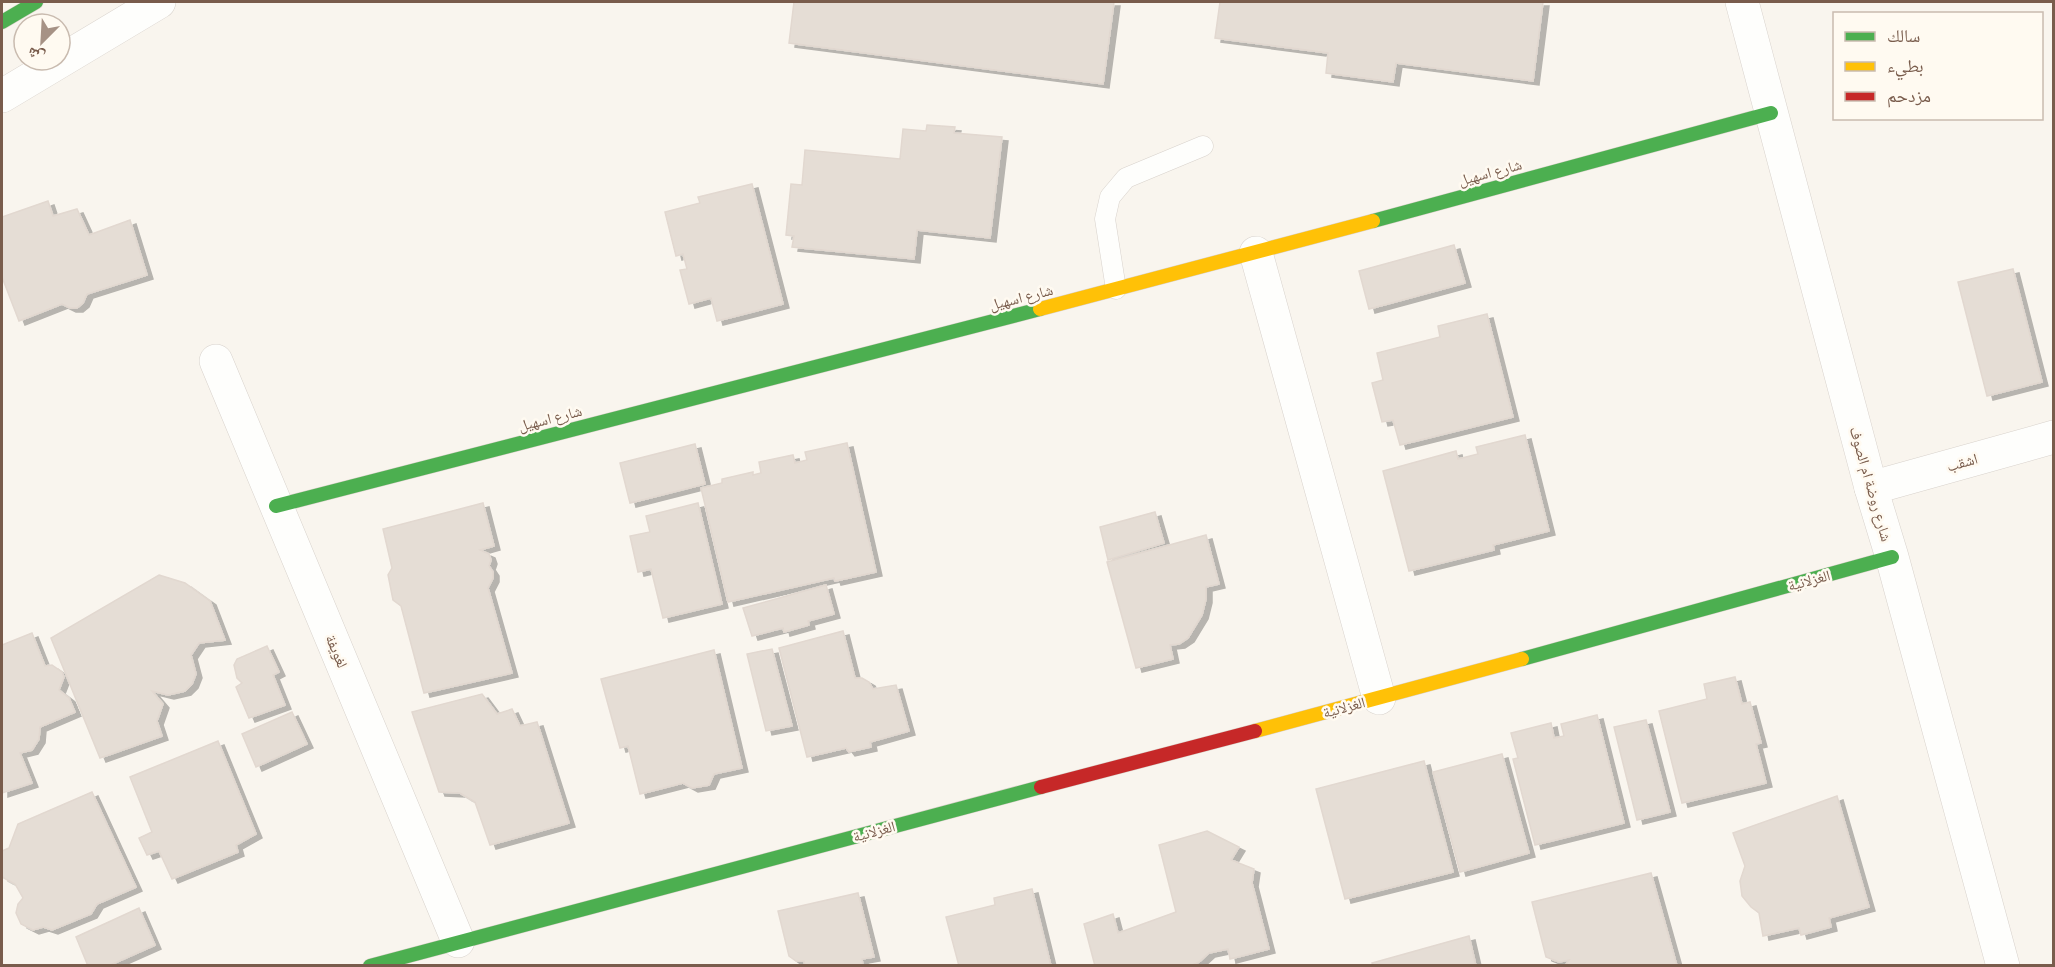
<svg xmlns="http://www.w3.org/2000/svg" width="2055" height="967" font-family="'PT Sans Narrow','Noto Naskh Arabic',sans-serif">
	<style>
		.building { fill: #e5ddd5; stroke: #e2d8d0; stroke-width: 1.5; filter: url(#shadow) }
		.lines { fill: none; stroke-linecap: round; stroke-linejoin: round }
		.lane-casing { stroke: #d8d2cc; stroke-width: 21 }
		.street-casing { stroke: #d8d2cc; stroke-width: 34 }
		.fast-casing { stroke: #d9d1ca; stroke-width: 15 }
		.slow-casing { stroke: #d9d1ca; stroke-width: 15 }
		.jam-casing { stroke: #d9d1ca; stroke-width: 15 }
		.lane { stroke: #fefefc; stroke-width: 20 }
		.street { stroke: #fefefc; stroke-width: 33 }
		.fast { stroke: #4caf50; stroke-width: 14 }
		.slow { stroke: #ffc107; stroke-width: 14 }
		.jam { stroke: #c62828; stroke-width: 14 }
		.labels { text-anchor: middle; dominant-baseline: central; stroke-width: 5; stroke-linejoin: round; paint-order: stroke }
		.street-label { font-size: 15px; fill: #795c4c; stroke: #fffaf1 }
	</style>
	<defs>
		<filter id="shadow"><feDropShadow dx="6" dy="4" stdDeviation="0" flood-color="#0004"/></filter>
	</defs>
	<rect width="100%" height="100%" fill="#f9f5ee"/>
	<g class="building">
		<path d="M794 2H1114L1103 84 789 43Z"/>
		<path d="M1220 2H1543L1533 81 1396 63 1393 82 1326 73 1328 53 1215 38Z"/>
		<path d="M927 125 955 127 954 133 1002 137 990 238 917 230 914 259 792 247 794 236 786 235 791 184 802 185 805 150 900 159 903 129 926 131Z"/>
		<path d="M752 184 783 304 717 321 711 298 689 304 680 270 687 269 683 254 676 256 665 212 700 203 698 197Z"/>
		<path d="M48 201 53 216 77 209 89 235 130 220 147 275 87 294 83 303 77 308H70L62 304 19 321 2 277V217Z"/>
		<path d="M1454 245 1465 283 1369 309 1359 271Z"/>
		<path d="M2013 269 2042 382 1987 396 1958 282Z"/>
		<path d="M1487 314 1513 417 1400 445 1393 420 1382 422 1372 383 1383 380 1377 353 1440 337 1438 326Z"/>
		<path d="M1525 435 1549 531 1493 545 1494 550 1409 571 1383 471 1456 451 1458 459 1478 454 1476 447Z"/>
		<path d="M847 443 876 572 835 581 834 578 728 602 701 488 722 483V479L753 472V475L761 473 759 462 793 455 795 463 807 460 805 452Z"/>
		<path d="M695 444 705 484 630 503 620 463Z"/>
		<path d="M483 503 494 546 480 550 489 554 491 560 489 566 493 572V578L488 588 512 673 424 693 401 606 393 600 388 575 392 568 383 529Z"/>
		<path d="M698 503 722 604 663 618 651 569 638 572 630 536 650 532 646 516Z"/>
		<path d="M1155 512 1164 543 1108 560 1100 527Z"/>
		<path d="M1206 535 1219 584 1206 587V599L1202 615 1188 638 1179 644 1170 645 1173 659 1136 668 1107 562Z"/>
		<path d="M159 575 185 583 210 601 225 640 199 643 191 655 196 674 192 684 185 691 168 695 152 691 163 704 157 721 162 736 100 758 51 638Z"/>
		<path d="M826 585 834 614 808 621 809 625 784 632 783 628 752 636 743 608Z"/>
		<path d="M843 631 855 678H862L869 682 873 689 896 685 909 731 870 742 871 747 849 752 846 748 807 757 779 648Z"/>
		<path d="M32 633 45 666 52 665 62 672 64 677 59 690 69 698 75 712 40 727 39 739 32 750 20 753 32 783 2 793V645Z"/>
		<path d="M267 646 279 672 273 675 285 705 249 718 236 687 242 683 237 678 234 665 237 659Z"/>
		<path d="M772 649 792 726 766 731 747 654Z"/>
		<path d="M714 650 742 768 714 774 709 785 692 788 683 783 640 794 628 746 620 748 601 679Z"/>
		<path d="M1735 677 1742 704 1750 702 1761 743 1756 744 1766 783 1682 803 1659 711 1707 699 1704 684Z"/>
		<path d="M482 694 497 714 512 709 520 726 537 722 569 823 490 845 475 802 460 793 439 792 412 712Z"/>
		<path d="M292 712 307 744 256 767 242 734Z"/>
		<path d="M1597 715 1624 823 1535 845 1513 759 1518 758 1511 733 1551 723 1554 738 1564 736 1561 724Z"/>
		<path d="M1646 720 1670 812 1637 820 1614 727Z"/>
		<path d="M218 741 256 834 236 845 238 852 172 879 159 851 147 855 139 838 152 832 130 777Z"/>
		<path d="M1502 754 1529 853 1460 872 1433 772Z"/>
		<path d="M1424 761 1453 872 1345 899 1316 789Z"/>
		<path d="M92 792 136 887 97 904 91 914 52 930 43 927 33 930 21 924 16 913 18 904 23 898 15 884 2 877V851L9 848 18 824Z"/>
		<path d="M1837 796 1869 907 1829 918 1831 927 1801 935 1799 928 1763 936 1759 913 1751 907 1742 896 1740 881 1745 866 1733 833Z"/>
		<path d="M1207 831 1239 847 1231 860 1254 869 1252 883 1269 949 1230 959 1228 949 1209 953 1199 962 1190 966H1095L1084 924 1113 914 1118 933 1176 912 1159 845Z"/>
		<path d="M1651 873 1677 966H1565L1569 960 1559 962 1546 957 1532 902Z"/>
		<path d="M1032 889 1051 966H959L946 917 995 905 994 898Z"/>
		<path d="M858 893 874 957 862 959 863 966H805L804 961H796L789 956 778 911Z"/>
		<path d="M139 908 155 945 108 966H88L76 937Z"/>
		<path d="M1469 936 1476 966H1373L1372 963Z"/>
	</g>
	<g class="lines">
		<g class="lane-casing">
			<path id="lane" d="M1116 289 1105 219 1110 197 1126 178 1203 146"/>
		</g>
		<g class="street-casing">
			<g id="street">
				<path d="M1742 2 1871 488 1892 557 2003 966"/>
				<path d="M2 96 159 2"/>
				<path d="M1256 253 1379 698"/>
				<path d="M216 361 458 941"/>
				<path d="M1871 488 2054 437"/>
			</g>
		</g>
		<g class="fast-casing">
			<g id="fast">
				<path d="M2 22 36 2"/>
				<path d="M1373 221 1771 113"/>
				<path d="M276 506 1040 309"/>
				<path d="M1522 659 1892 557"/>
				<path d="M370 966 1041 787"/>
			</g>
		</g>
		<g class="slow-casing">
			<g id="slow">
				<path d="M1040 309 1373 221"/>
				<path d="M1255 731 1522 659"/>
			</g>
		</g>
		<g class="jam-casing">
			<path id="jam" d="M1041 787 1255 731"/>
		</g>
		<use href="#lane" class="lane"/>
		<use href="#street" class="street"/>
		<use href="#fast" class="fast"/>
		<use href="#slow" class="slow"/>
		<use href="#jam" class="jam"/>
	</g>
	<g class="labels">
		<g class="street-label">
			<text transform="translate(1490 172) rotate(-15)">شارع اسهيل</text>
			<text transform="translate(1021 297) rotate(-14)">شارع اسهيل</text>
			<text transform="translate(550 418) rotate(-14)">شارع اسهيل</text>
			<text transform="translate(1962 462) rotate(-16)">اشقب</text>
			<text transform="translate(1871 484) rotate(74)">شارع روضة ام الصوف</text>
			<text transform="translate(1809 580) rotate(-15)">الغزلانية</text>
			<text transform="translate(337 651) rotate(67)">لغويفة</text>
			<text transform="translate(1344 707) rotate(-15)">الغزلانية</text>
			<text transform="translate(874 831) rotate(-15)">الغزلانية</text>
		</g>
	</g>
	<rect width="2055" height="967" fill="none" stroke="#795c4c" stroke-width="6"/>
	<rect x="1833" y="12" width="210" height="108" fill="#fffaf1" stroke="#c9bbaf" stroke-width="1.5"/>
	<rect x="1845" y="32" width="30" height="9" fill="#4caf50" stroke="#c9bbaf" stroke-width="1.5"/>
	<text x="1887" y="42" font-size="18" fill="#795c4c">سالك</text>
	<rect x="1845" y="62" width="30" height="9" fill="#ffc107" stroke="#c9bbaf" stroke-width="1.5"/>
	<text x="1887" y="72" font-size="18" fill="#795c4c">بطيء</text>
	<rect x="1845" y="92" width="30" height="9" fill="#c62828" stroke="#c9bbaf" stroke-width="1.5"/>
	<text x="1887" y="102" font-size="18" fill="#795c4c">مزدحم</text>
	<g transform="translate(42 42) rotate(204)"><circle r="28" fill="#fffaf1" stroke="#c9bbaf" stroke-width="1.5"/>
	<path d="M0-4.5L10 22L0 15L-10 22Z" fill="#a69285"/>
	<text y="-9" font-size="16" font-weight="bold" text-anchor="middle" fill="#795c4c">ش</text>
	</g>
</svg>
